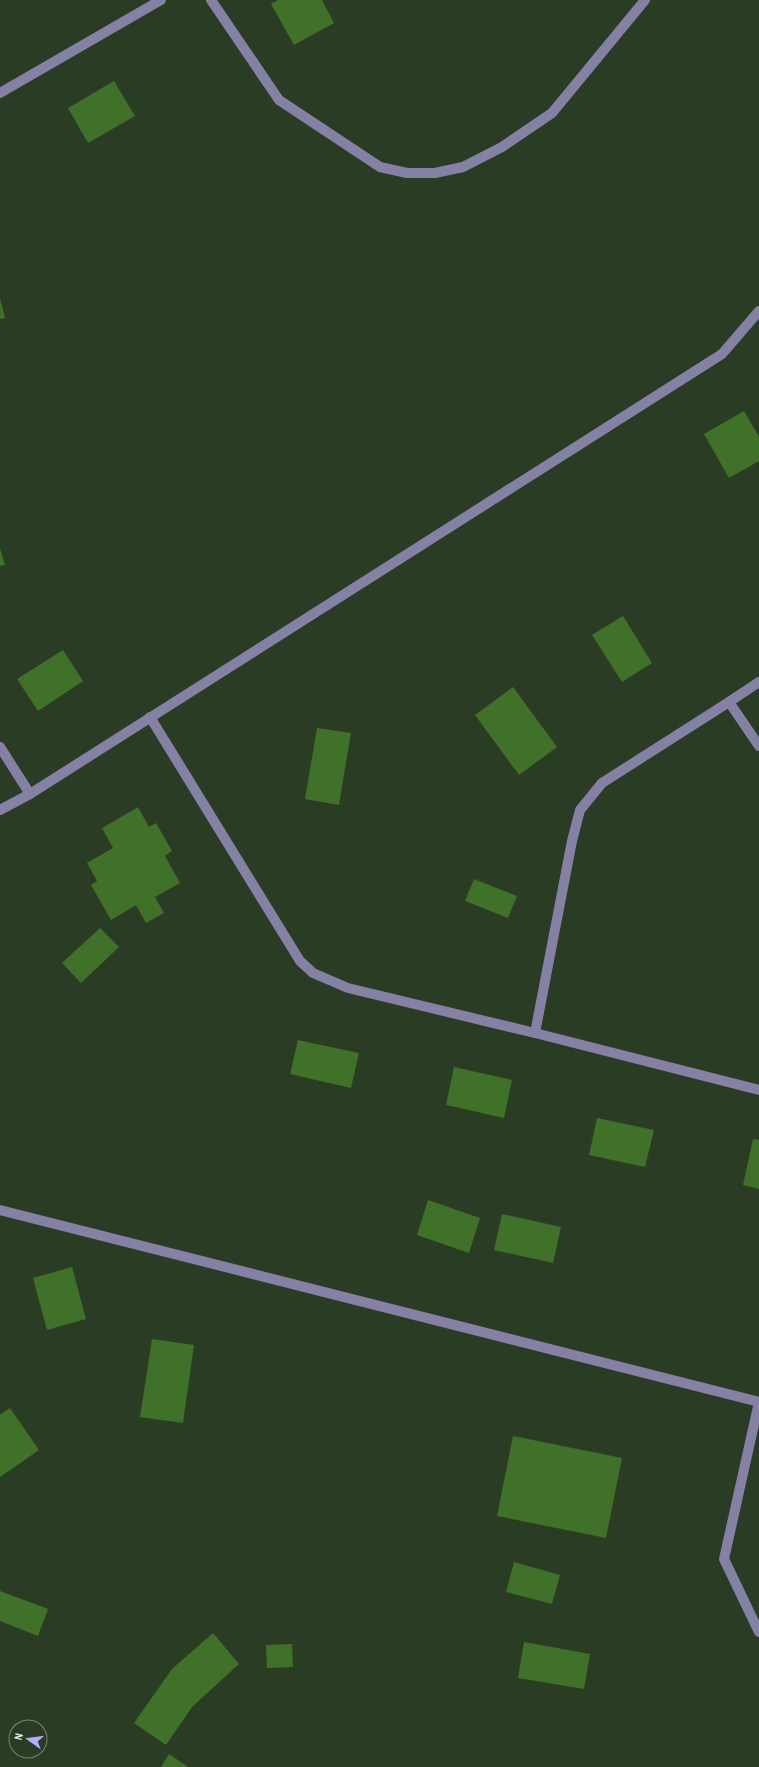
<svg xmlns="http://www.w3.org/2000/svg" width="759" height="1767" font-family="'Archivo Narrow',sans-serif">
	<style>
		.building { fill: #407128 }
		.lines { fill: none; stroke-linecap: round; stroke-linejoin: round }
		.minor { stroke: #8581a4; stroke-width: 10 }
	</style>
	<rect width="100%" height="100%" fill="#2b3c24"/>
	<g class="building">
		<path d="M278 0H322L334 23 294 45 271 4Z"/>
		<path d="M114 81 135 116 88 143 68 108Z"/>
		<path d="M0 298 5 318 0 319Z"/>
		<path d="M744 411 759 437V461L729 478 704 434Z"/>
		<path d="M0 548 5 565 0 566Z"/>
		<path d="M623 616 652 663 622 682 592 635Z"/>
		<path d="M63 650 83 681 38 711 17 679Z"/>
		<path d="M513 687 557 747 519 775 475 715Z"/>
		<path d="M317 728 351 733 339 805 305 799Z"/>
		<path d="M138 807 149 827 156 823 172 851 165 856 180 883 155 897 164 913 146 923 136 905 111 920 91 885 97 881 87 863 113 848 102 828Z"/>
		<path d="M474 879 517 896 508 918 465 901Z"/>
		<path d="M100 928 119 947 81 983 62 963Z"/>
		<path d="M298 1040 359 1053 351 1088 290 1074Z"/>
		<path d="M454 1067 512 1080 504 1118 446 1105Z"/>
		<path d="M597 1118 654 1130 645 1167 589 1155Z"/>
		<path d="M753 1139 759 1140V1189L743 1185Z"/>
		<path d="M428 1200 480 1218 469 1253 417 1235Z"/>
		<path d="M502 1214 561 1227 553 1263 494 1250Z"/>
		<path d="M72 1267 86 1319 47 1330 33 1278Z"/>
		<path d="M152 1339 194 1345 183 1423 140 1417Z"/>
		<path d="M10 1408 39 1450 0 1477V1415Z"/>
		<path d="M513 1436 622 1458 606 1538 497 1516Z"/>
		<path d="M514 1562 560 1575 552 1604 506 1592Z"/>
		<path d="M0 1591 48 1609 38 1636 0 1621Z"/>
		<path d="M213 1633 239 1664 192 1707 166 1745 134 1723 172 1669Z"/>
		<path d="M524 1642 590 1654 584 1689 518 1678Z"/>
		<path d="M292 1644 293 1667 267 1668 266 1645Z"/>
		<path d="M169 1754 188 1767H161Z"/>
	</g>
	<g class="lines">
		<g class="minor">
			<path d="M211 0 279 100 380 167 407 173H435L463 167 502 147 552 113 645 0"/>
			<path d="M0 93 161 0"/>
			<path d="M729 702 759 746"/>
			<path d="M150 717 300 961 313 973 348 988 535 1033 759 1090"/>
			<path d="M0 747 30 794"/>
			<path d="M0 810 30 794 722 354 759 311"/>
			<path d="M535 1033 572 841 580 810 602 783 729 702 759 682"/>
			<path d="M0 1210 759 1402"/>
			<path d="M759 1402 724 1559 759 1632"/>
		</g>
	</g>
	<g transform="translate(28 1739) rotate(284)"><circle r="19" fill="#2b3c24" stroke="#778672"/>
	<path d="M0-3L7 15L0 10L-7 15Z" fill="#b6acf8"/>
	<text y="-6" font-size="11" font-weight="bold" text-anchor="middle" fill="#eaf5e6">N</text>
	</g>
</svg>
